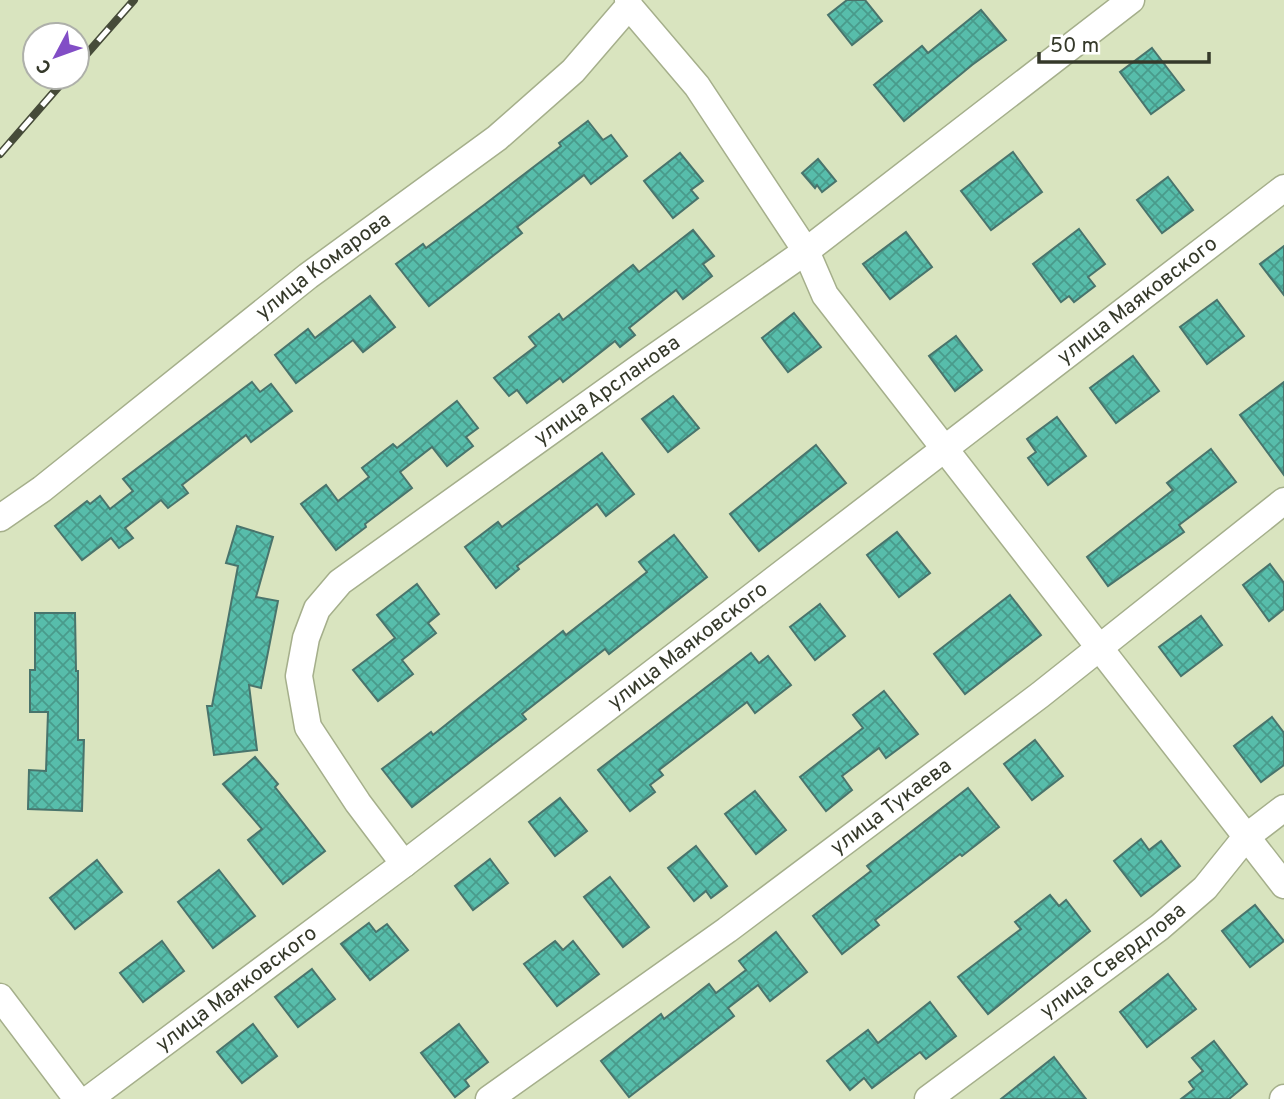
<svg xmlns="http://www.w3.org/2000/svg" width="1284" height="1099" font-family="Overpass,sans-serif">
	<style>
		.building { fill: url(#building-cross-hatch); stroke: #49746c; stroke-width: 2 }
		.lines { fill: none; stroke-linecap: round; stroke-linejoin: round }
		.minor-casing { stroke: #a5af8b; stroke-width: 29 }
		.minor { stroke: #fff; stroke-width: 26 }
		.rail-casing { stroke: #464b39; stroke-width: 8 }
		.rail { stroke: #fff; stroke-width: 5; stroke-dasharray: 16; stroke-linecap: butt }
		.labels { text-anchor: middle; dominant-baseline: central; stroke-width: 6; stroke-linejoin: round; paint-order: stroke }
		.street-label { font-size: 21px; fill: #35392a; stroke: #fff }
	</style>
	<defs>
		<pattern id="building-cross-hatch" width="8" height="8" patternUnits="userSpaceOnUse" patternTransform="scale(1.75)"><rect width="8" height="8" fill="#57bdab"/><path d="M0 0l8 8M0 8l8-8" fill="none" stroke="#499b8b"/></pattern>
	</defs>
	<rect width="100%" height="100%" fill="#d9e4bf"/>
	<g class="building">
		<path d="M847 0H865L882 21 852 45 828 15Z"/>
		<path d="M981 10 1006 40 972 65 904 121 874 85 922 46 928 53Z"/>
		<path d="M1152 48 1184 90 1151 114 1120 72Z"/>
		<path d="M588 121 603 140 611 135 627 156 591 184 584 175 517 227 522 233 429 306 396 264 423 244 426 248 484 205 561 146 559 143Z"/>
		<path d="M1013 152 1042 192 991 230 961 191Z"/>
		<path d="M680 153 703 181 691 190 698 198 673 218 644 181Z"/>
		<path d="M818 159 836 181 822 192 817 185 815 188 802 173Z"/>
		<path d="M1168 177 1193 210 1162 233 1137 200Z"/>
		<path d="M1079 229 1105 264 1088 277 1095 286 1074 302 1069 296 1061 302 1033 264Z"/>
		<path d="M693 230 714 256 703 264 712 276 683 299 676 290 629 328 635 335 620 347 615 341 563 382 560 378 527 403 517 390 509 396 494 378 536 346 529 337 559 314 563 320 633 265 639 272Z"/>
		<path d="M906 232 932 267 890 299 863 264Z"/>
		<path d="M1284 246V295L1260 264Z"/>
		<path d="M370 296 395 327 363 352 353 340 296 383 275 355 308 329 315 338Z"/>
		<path d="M1217 300 1244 336 1207 364 1180 327Z"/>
		<path d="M794 313 821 347 788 372 762 338Z"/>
		<path d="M956 336 982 370 955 391 929 356Z"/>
		<path d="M1133 356 1159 391 1116 423 1090 388Z"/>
		<path d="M252 382 260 392 271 384 292 411 251 442 246 435 182 485 188 493 168 508 161 500 125 528 133 538 119 548 111 538 82 560 55 526 87 501 90 504 100 496 110 509 133 491 123 479Z"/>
		<path d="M1284 382V475L1240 415Z"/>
		<path d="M673 396 699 428 668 452 642 419Z"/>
		<path d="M457 401 478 428 466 437 473 446 447 466 432 447 400 472 412 488 365 524 366 527 336 550 301 504 326 485 338 501 369 477 362 468 393 444 397 448Z"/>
		<path d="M1057 417 1086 456 1048 485 1028 458 1036 452 1027 439Z"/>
		<path d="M816 445 846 483 759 551 730 514Z"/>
		<path d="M1211 449 1236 482 1179 525 1184 532 1108 586 1087 557 1173 490 1167 483Z"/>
		<path d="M602 453 634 494 606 516 597 504 517 566 519 569 496 588 465 547 498 522 502 527Z"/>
		<path d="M237 526 273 537 256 597 278 601 261 688 249 685 257 750 214 755 207 706H212L238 566 226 563Z"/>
		<path d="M897 532 930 573 899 597 867 555Z"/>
		<path d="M674 535 707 577 609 654 605 649 522 714 526 719 412 807 382 769 431 732 433 735 563 631 566 635 647 572 639 562Z"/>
		<path d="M1270 564 1284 583V609L1269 621 1243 585Z"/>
		<path d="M417 584 439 614 428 623 436 633 402 660 413 674 378 701 353 670 395 638 377 615Z"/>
		<path d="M1010 595 1041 635 965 694 934 654Z"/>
		<path d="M820 604 845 636 815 660 790 627Z"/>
		<path d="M35 613H75L76 671H78V740H84L82 811 28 809 29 770 46 771 48 712H30V670H35Z"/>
		<path d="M1201 616 1222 645 1181 676 1159 647Z"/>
		<path d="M751 653 759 663 768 656 791 685 755 713 747 702 659 770 663 775 650 785 655 792 630 811 598 770Z"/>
		<path d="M884 691 918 734 886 758 879 748 842 776 852 790 826 811 800 777 863 728 853 715Z"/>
		<path d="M1272 717 1284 733V765L1261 782 1234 746Z"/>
		<path d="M1035 740 1063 776 1032 800 1004 764Z"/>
		<path d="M255 757 278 784 275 787 325 851 283 884 248 840 262 829 223 784Z"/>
		<path d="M968 788 999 827 962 856 960 854 875 920 879 925 842 954 813 916 871 871 867 866Z"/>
		<path d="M755 791 786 830 756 854 725 814Z"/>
		<path d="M560 798 587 831 555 856 529 822Z"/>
		<path d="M1141 839 1149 850 1161 841 1180 866 1141 896 1114 861Z"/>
		<path d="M696 846 727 886 711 898 706 891 694 901 668 868Z"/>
		<path d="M490 859 508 883 473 910 455 886Z"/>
		<path d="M97 860 122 892 75 929 50 898Z"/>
		<path d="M219 870 255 916 213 948 178 902Z"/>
		<path d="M610 877 649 927 623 947 584 897Z"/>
		<path d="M1050 895 1059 906 1066 900 1090 931 988 1014 958 977 1021 929 1015 922Z"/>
		<path d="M1255 905 1284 941 1250 967 1222 931Z"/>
		<path d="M369 923 376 932 387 924 408 950 370 980 341 944Z"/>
		<path d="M776 932 807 972 770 1001 758 985 728 1008 734 1016 629 1097 601 1061 661 1014 664 1019 709 984 716 993 746 970 739 961Z"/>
		<path d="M162 941 184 971 143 1002 120 973Z"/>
		<path d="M555 941 563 950 573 941 599 974 557 1006 524 964Z"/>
		<path d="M312 969 335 999 298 1027 275 997Z"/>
		<path d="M1168 974 1196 1009 1147 1047 1120 1012Z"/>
		<path d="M930 1002 956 1036 926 1059 920 1052 872 1088 864 1078 850 1090 827 1061 868 1030 878 1043Z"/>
		<path d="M253 1024 277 1056 242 1083 217 1052Z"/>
		<path d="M459 1024 488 1062 465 1080 469 1086 455 1097 421 1053Z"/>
		<path d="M1214 1041 1247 1084 1229 1099H1181L1194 1089 1189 1082 1203 1071 1192 1058Z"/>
		<path d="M1054 1057 1086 1099H1001Z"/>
	</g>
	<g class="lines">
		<g class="minor-casing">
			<g id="minor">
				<path d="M629 6 697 86 806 251 825 295 1284 885"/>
				<path id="s1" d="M0 518 42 489 308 276 497 138 573 71 629 6 628 0"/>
				<path id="s2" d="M404 864 358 803 308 727 299 676 306 638 317 609 340 582 640 367 806 251 1131 0"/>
				<path d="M0 997 77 1099"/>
				<path id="s3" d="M89 1099 404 864 1284 188"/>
				<path id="s4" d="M489 1099 727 930 1040 695 1284 501"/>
				<path id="s5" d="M928 1099 1160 927 1205 888 1246 837 1284 808"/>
				<path d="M1283 1099 1284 1098"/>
			</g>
		</g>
		<use href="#minor" class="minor"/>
		<g class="rail-casing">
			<g id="rail">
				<path d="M77 65 134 0"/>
				<path d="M0 154 67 77"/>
			</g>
		</g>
		<use href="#rail" class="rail"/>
	</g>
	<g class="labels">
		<g class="street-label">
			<text stroke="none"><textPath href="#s1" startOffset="410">улица Комарова</textPath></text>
			<text stroke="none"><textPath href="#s3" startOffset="1318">улица Маяковского</textPath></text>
			<text stroke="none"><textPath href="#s2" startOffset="653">улица Арсланова</textPath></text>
			<text stroke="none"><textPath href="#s3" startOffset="751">улица Маяковского</textPath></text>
			<text stroke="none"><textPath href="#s4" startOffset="497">улица Тукаева</textPath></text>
			<text stroke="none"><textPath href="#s5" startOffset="231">улица Свердлова</textPath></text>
			<text stroke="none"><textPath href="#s3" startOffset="184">улица Маяковского</textPath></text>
		</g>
	</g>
	<g transform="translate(56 56) rotate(229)"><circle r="33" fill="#ffffff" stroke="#aeb0aa" stroke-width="2"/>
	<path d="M0-5L12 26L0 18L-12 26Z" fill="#824ec6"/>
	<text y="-10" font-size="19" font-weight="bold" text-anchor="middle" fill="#35392a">С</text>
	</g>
	<path d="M1039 52v10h170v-10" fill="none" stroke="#35392a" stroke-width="3.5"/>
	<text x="1050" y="52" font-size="21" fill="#35392a" stroke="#ffffff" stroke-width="5" paint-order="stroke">50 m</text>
</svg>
